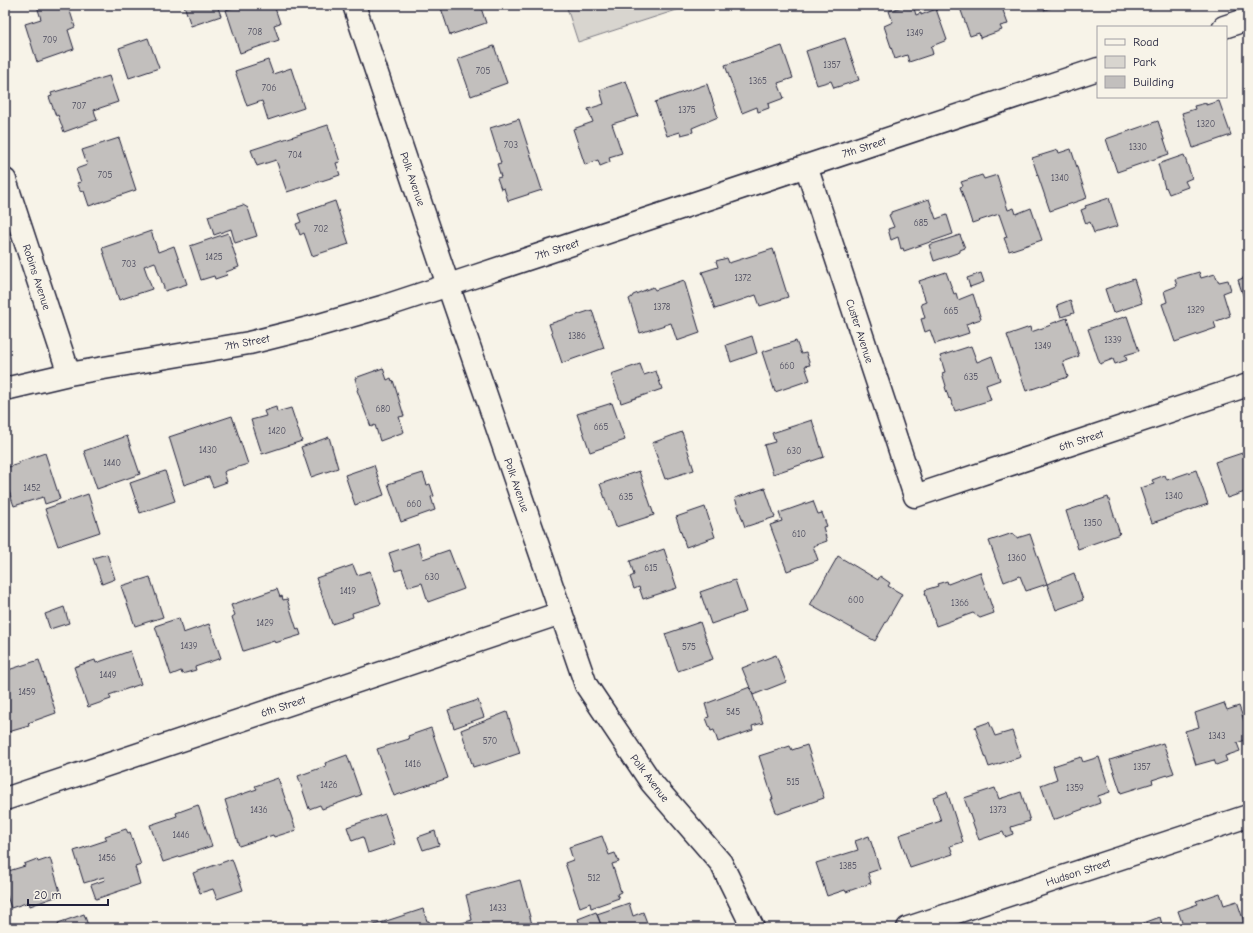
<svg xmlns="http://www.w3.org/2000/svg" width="1253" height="933" viewBox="0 0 1253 933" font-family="'Comic Neue',sans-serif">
  <rect width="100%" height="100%" fill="#f7f3e8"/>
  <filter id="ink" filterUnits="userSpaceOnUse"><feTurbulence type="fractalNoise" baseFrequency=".025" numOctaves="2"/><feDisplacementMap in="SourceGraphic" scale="8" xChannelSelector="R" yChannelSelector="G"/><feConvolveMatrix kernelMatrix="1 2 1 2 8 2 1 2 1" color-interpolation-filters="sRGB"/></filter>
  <g filter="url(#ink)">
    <path fill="#d8d5cf" stroke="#7d7c85" d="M566 5H692L578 42Z"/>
    <path fill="#c2bfbd" stroke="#22223b" d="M39 5H68L75 27 68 30 74 49 37 62 25 24 41 19 37 6Z
      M184 5H217L221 16 191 26Z
      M240 5H274L280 23 274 25 279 40 240 53 226 10Z
      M440 5H489L481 8 486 23 450 35Z
      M908 5H913L916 15 921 13V15L936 9 947 40 932 46 931 47 933 54 909 62 907 55 895 59 884 26 893 22 889 11Z
      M921 5H936L922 10Z
      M959 5H1001L1008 24 1000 26 1002 30 980 38 979 33 970 36Z
      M1042 5H1059L1044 10Z
      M148 38 159 68 129 78 119 48Z
      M845 38 859 80 834 88 831 81 817 85 806 51Z
      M494 46 507 83 471 96 458 59Z
      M782 46 793 78 778 83 784 98 768 104 769 108 758 112 757 107 742 113 725 65Z
      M268 60 273 74 291 68 304 108 268 120 262 101 247 106 235 71Z
      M109 76 118 102 94 110 97 120 64 132 58 115 56 116 49 97 52 96 51 93Z
      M626 81 638 116 612 124 622 153 609 157 610 162 600 166 598 160 585 165 573 129 593 122 588 109 604 104 600 90Z
      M707 84 718 117 692 128 693 132 681 135 680 132 667 136 655 102Z
      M1219 101 1231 135 1193 148 1182 113 1195 109 1194 106 1206 103V105Z
      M519 119 542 190 508 201 504 188 501 189 497 178 501 177 497 164 501 163 490 128Z
      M1158 121 1169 154 1117 172 1106 139Z
      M328 125 340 162 336 163 340 175 287 192 276 160 257 166 251 150Z
      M119 138 136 190 89 206 84 191 81 192 77 183 81 182 76 169 87 165 82 150Z
      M1071 149 1087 198 1050 211 1032 158 1058 150 1059 153Z
      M1184 155 1192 178 1185 181 1188 187 1169 194 1166 187 1165 188 1158 164Z
      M982 175 984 179 997 175 1008 210 1014 208 1016 214 1031 208 1042 240 1009 251 1004 238 1007 237 999 214 972 223 960 187 963 186 961 182Z
      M1109 198 1118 226 1094 233 1090 222 1086 224 1081 210 1086 208 1085 206Z
      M929 199 936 219 947 215 953 234 904 251 903 248 901 249 898 237 891 240 888 229 894 227 889 215 891 214V212Z
      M335 201 349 244 312 256 304 233 300 235 296 224 301 222 298 214Z
      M243 205 248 208 257 236 235 243 231 229 214 235 208 216Z
      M151 231 158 252 174 246 187 284 165 291 155 262 144 266 152 289 119 300 102 248Z
      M228 233 239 267 226 272 227 275 215 279 214 276 201 280 190 246Z
      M960 235 965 248 960 250V252L934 261 929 245Z
      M773 249 788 297 760 306 756 295 715 309 702 272 718 267 716 261 727 258 729 263Z
      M946 272 954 294 956 293 958 300 973 294 981 319 966 324 969 333 935 344 930 330 925 332 921 319 925 318 921 304 926 302 919 281Z
      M1199 272 1201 278 1215 274 1217 280H1218L1219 282 1228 280 1231 290 1223 293 1230 316 1214 322 1216 328 1175 342 1162 304 1167 302 1164 291 1177 286 1175 279Z
      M981 273 984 282 970 287 967 278Z
      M1248 276V310L1238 280Z
      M1134 279 1142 303 1113 313 1105 289Z
      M684 280 700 333 677 341 671 323 640 333 629 299 632 297 633 295 653 287 655 290Z
      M1070 300 1074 313 1061 317 1057 305Z
      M592 310 604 348 562 363 549 324Z
      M1127 316 1139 351 1125 355 1127 360 1115 364 1113 359 1100 364 1088 329Z
      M1067 318 1079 356 1063 362 1068 377 1026 391 1007 335 1030 327 1031 332 1051 325 1050 324Z
      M752 336 757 353 731 362 726 345Z
      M796 341 801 354 806 353 810 365 805 366 810 380 775 392 762 352Z
      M971 346 977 362 992 356 1000 380 986 385 991 400 955 411 950 398 949 399 945 387 946 386 942 373 945 372 940 356Z
      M640 364 644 375 656 371 662 389 621 403 611 374Z
      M383 368 387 380 391 378 392 381 393 380 404 416 399 417 404 432 380 441 375 425 371 427 357 390 358 389 355 378Z
      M612 403 625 440 590 452 577 414Z
      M276 407 277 412 291 408 302 441 262 454 251 420 266 416 264 411Z
      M232 416 248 464 225 471 224 472 227 482 213 487 209 477H208L184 485 169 437Z
      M812 420 824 457 773 474 764 445 775 442 772 433Z
      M682 432 694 470 665 479 652 443Z
      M127 436 140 474 97 489 84 451Z
      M329 437 338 468 311 477 301 447Z
      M1248 451V491L1227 498 1215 462Z
      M45 453 60 499 45 504 43 497 14 506 5 480V468L19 464V462Z
      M374 465 384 495 355 505 345 475Z
      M1196 470 1208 504 1152 523 1140 488 1154 484 1152 480 1165 475 1167 480Z
      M165 471 175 501 140 513 130 483Z
      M639 471 654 515 616 527 610 510H609L600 484Z
      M423 473 427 485 430 484 434 496 431 497 435 510 401 522 388 484Z
      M765 488 775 517 745 527 735 498Z
      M88 494 100 532 58 546 45 509Z
      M1108 497 1120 534 1078 549 1066 511Z
      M813 501 818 514 822 513 827 526 823 527 827 541 813 546 818 560 787 571 770 525 782 521 779 513Z
      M705 507 715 537 686 547 676 517Z
      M1013 533 1015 537 1017 536V538L1030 534 1047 584 1026 591 1020 576 1004 582 989 541Z
      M418 543 423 559 449 550 464 589 428 602 422 583 408 587 402 569 395 571 389 553Z
      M664 549 677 588 643 599 639 587 634 589 630 577 634 575 630 561Z
      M107 554 115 579 102 584 93 558Z
      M838 556 878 580 880 576 890 583 888 586 902 594 875 641 810 605Z
      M353 565 357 575 370 571 381 604 352 613 353 617 332 624 316 578Z
      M980 572 994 613 980 618 973 613 936 626 925 593 926 592 925 590 938 586 937 584 947 581 948 584Z
      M1074 573 1083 600 1056 610 1047 584Z
      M150 577 163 617 135 626 121 586Z
      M735 580 746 612 711 624 700 592Z
      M277 589 280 597 282 596 283 600 287 599 297 630 299 629 301 635 275 643 274 641 243 651 232 617 235 615 231 605Z
      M64 607 69 623 50 629 45 614Z
      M179 618 183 633 209 624 221 658 195 667 196 670 182 674 181 671 171 675 155 626Z
      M700 622 713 659 678 671 665 634Z
      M130 651 141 684 109 695 111 699 88 707 74 667 95 660 96 663Z
      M776 655 786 682 753 695 742 668Z
      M39 660 56 713 28 723 29 726 5 733V671Z
      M750 687 763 723 752 726 753 730 718 742 714 730 711 731 706 718 709 717 705 704Z
      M478 700 484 717 454 728 448 710Z
      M1224 703 1227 710 1239 706 1248 732V739L1237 743 1240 751 1225 756 1227 761 1216 765 1214 760 1196 765 1185 731 1199 727 1195 713Z
      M507 712 520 753 485 765 483 764 473 767 461 730Z
      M989 722 995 736 1012 731 1021 757 989 767 975 727Z
      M431 728 448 778 394 796 377 749 409 739 408 736Z
      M1163 743 1174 773 1152 780 1153 783 1121 793 1110 760Z
      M807 745 824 798 778 814 777 812H776L771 799H773L759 756 790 746 792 750Z
      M347 755 361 795 322 809 320 805 309 809 298 776 326 766 325 763Z
      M1081 757 1083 762 1099 757 1110 792 1098 796 1100 803 1053 820 1041 785 1057 779 1053 766Z
      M278 778 296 830 274 837 273 835 239 846 225 800 257 789 255 786Z
      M995 788 999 799 1021 792 1030 821 1011 827 1013 834 1005 837 1003 832 979 840 964 798Z
      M947 792 963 842 950 846 953 854 910 868 899 835 941 821 933 797Z
      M198 805 212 846 163 862 150 825 177 816 176 813Z
      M385 814 395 844 368 853 363 837 352 841 347 827Z
      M126 829 128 833 130 832 141 865 135 867 140 884 96 899 91 885 105 880 104 877 84 883 74 851 107 840 105 836Z
      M435 831 439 845 423 850 418 837Z
      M602 836 609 855 615 853 619 862 612 864 621 892 617 894 619 898 591 908 590 903 580 907 565 863 573 860 569 847Z
      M869 836 880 869 868 873 871 883 846 892 845 890 827 896 816 863 858 850 855 841Z
      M50 858 61 895 30 906 29 902 11 908 5 890V872L25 866 24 864 37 859 38 862Z
      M232 859 243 890 217 899 213 889 200 893 193 873Z
      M520 880 533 928H452V926L472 920 466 895Z
      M1220 893 1224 905 1237 901 1246 928H1184L1178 911 1198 904 1196 901Z
      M629 903 633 916 643 912 649 928H609L608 925 602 927 597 914Z
      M423 909 427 921H429L431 928H365Z
      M596 912 602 928H581L578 919Z
      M84 914 89 928H60L58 923Z
      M1160 917 1163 928H1130Z"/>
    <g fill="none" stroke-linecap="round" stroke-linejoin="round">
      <g stroke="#22223b" stroke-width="25">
        <path id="street" d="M1224 27 1248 19
          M806 166 915 496 1248 385
          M5 180 69 374
          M5 389 69 374 249 343 309 328 385 306 476 276 1098 69
          M5 799 561 613
          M908 928 1248 816"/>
      </g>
      <g stroke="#22223b" stroke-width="25">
        <path id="secondary" d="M354 5 448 285 586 685 651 782 721 863 753 928"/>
      </g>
      <use href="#street" stroke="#f7f3e8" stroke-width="22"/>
      <use href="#secondary" stroke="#f7f3e8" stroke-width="22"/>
    </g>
  </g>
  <g text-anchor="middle" stroke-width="3.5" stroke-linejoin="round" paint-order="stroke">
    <g font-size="9" fill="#4a495c">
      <text x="255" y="35">708</text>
      <text x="915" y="36">1349</text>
      <text x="50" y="43">709</text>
      <text x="832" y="68">1357</text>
      <text x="483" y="74">705</text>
      <text x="758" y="84">1365</text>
      <text x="269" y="91">706</text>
      <text x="79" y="109">707</text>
      <text x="687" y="113">1375</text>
      <text x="1206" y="127">1320</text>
      <text x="511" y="148">703</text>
      <text x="1138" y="150">1330</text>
      <text x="295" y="158">704</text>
      <text x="105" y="178">705</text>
      <text x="1060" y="181">1340</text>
      <text x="921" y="226">685</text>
      <text x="321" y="232">702</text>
      <text x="214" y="260">1425</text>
      <text x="129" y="267">703</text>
      <text x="743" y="281">1372</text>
      <text x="662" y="310">1378</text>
      <text x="1196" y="313">1329</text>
      <text x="951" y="314">665</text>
      <text x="577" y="339">1386</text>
      <text x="1113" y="343">1339</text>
      <text x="1043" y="349">1349</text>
      <text x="787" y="369">660</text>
      <text x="971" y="380">635</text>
      <text x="383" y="412">680</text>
      <text x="601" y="430">665</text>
      <text x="277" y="434">1420</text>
      <text x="208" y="453">1430</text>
      <text x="794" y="454">630</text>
      <text x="112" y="466">1440</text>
      <text x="32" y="491">1452</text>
      <text x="1174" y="499">1340</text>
      <text x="626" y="500">635</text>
      <text x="414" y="507">660</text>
      <text x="1093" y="526">1350</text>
      <text x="799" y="537">610</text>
      <text x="1017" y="561">1360</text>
      <text x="651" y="571">615</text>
      <text x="432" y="580">630</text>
      <text x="348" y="594">1419</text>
      <text x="856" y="603">600</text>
      <text x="960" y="606">1366</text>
      <text x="265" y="626">1429</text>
      <text x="189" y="649">1439</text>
      <text x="689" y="650">575</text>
      <text x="108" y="678">1449</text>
      <text x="27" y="695">1459</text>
      <text x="733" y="715">545</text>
      <text x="1217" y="739">1343</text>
      <text x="490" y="744">570</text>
      <text x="413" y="767">1416</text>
      <text x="1142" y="770">1357</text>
      <text x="793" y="785">515</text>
      <text x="329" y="788">1426</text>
      <text x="1075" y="791">1359</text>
      <text x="259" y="813">1436</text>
      <text x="998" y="813">1373</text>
      <text x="181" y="838">1446</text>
      <text x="107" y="861">1456</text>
      <text x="848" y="869">1385</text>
      <text x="594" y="881">512</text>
      <text x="498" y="911">1433</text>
    </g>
    <g font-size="11" fill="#22223b" stroke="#f7f3e8">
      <text transform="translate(864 147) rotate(-18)" y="4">7th Street</text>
      <text transform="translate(413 179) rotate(71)" y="4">Polk Avenue</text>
      <text transform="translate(557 249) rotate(-18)" y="4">7th Street</text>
      <text transform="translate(37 277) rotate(72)" y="4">Robins Avenue</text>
      <text transform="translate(860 331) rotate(72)" y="4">Custer Avenue</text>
      <text transform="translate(247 342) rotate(-11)" y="4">7th Street</text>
      <text transform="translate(1081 440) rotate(-18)" y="4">6th Street</text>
      <text transform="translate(517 485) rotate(71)" y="4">Polk Avenue</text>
      <text transform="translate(283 706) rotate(-18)" y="4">6th Street</text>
      <text transform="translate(650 778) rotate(53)" y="4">Polk Avenue</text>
      <text transform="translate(1078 872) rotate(-18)" y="4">Hudson Street</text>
    </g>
  </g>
  <rect width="1253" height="933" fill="none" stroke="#f7f3e8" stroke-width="20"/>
  <rect x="10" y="10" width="1233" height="913" fill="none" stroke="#22223b" stroke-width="1.5" filter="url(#ink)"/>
  <rect x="1097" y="26" width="130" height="72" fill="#f7f3e8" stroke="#a29fa3"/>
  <rect x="1105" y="39" width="20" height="6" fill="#f7f3e8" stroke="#a29fa3"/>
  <text x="1133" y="46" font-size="12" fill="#22223b">Road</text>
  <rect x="1105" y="56" width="20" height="12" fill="#d8d5cf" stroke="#a29fa3"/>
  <text x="1133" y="66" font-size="12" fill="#22223b">Park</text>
  <rect x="1105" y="76" width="20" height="12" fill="#c2bfbd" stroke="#a29fa3"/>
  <text x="1133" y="86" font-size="12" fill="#22223b">Building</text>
  <path d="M28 899v6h80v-6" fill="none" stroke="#22223b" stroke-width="2"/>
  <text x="34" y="899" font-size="12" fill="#22223b" stroke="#f7f3e8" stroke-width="3" paint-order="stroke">20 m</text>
</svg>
